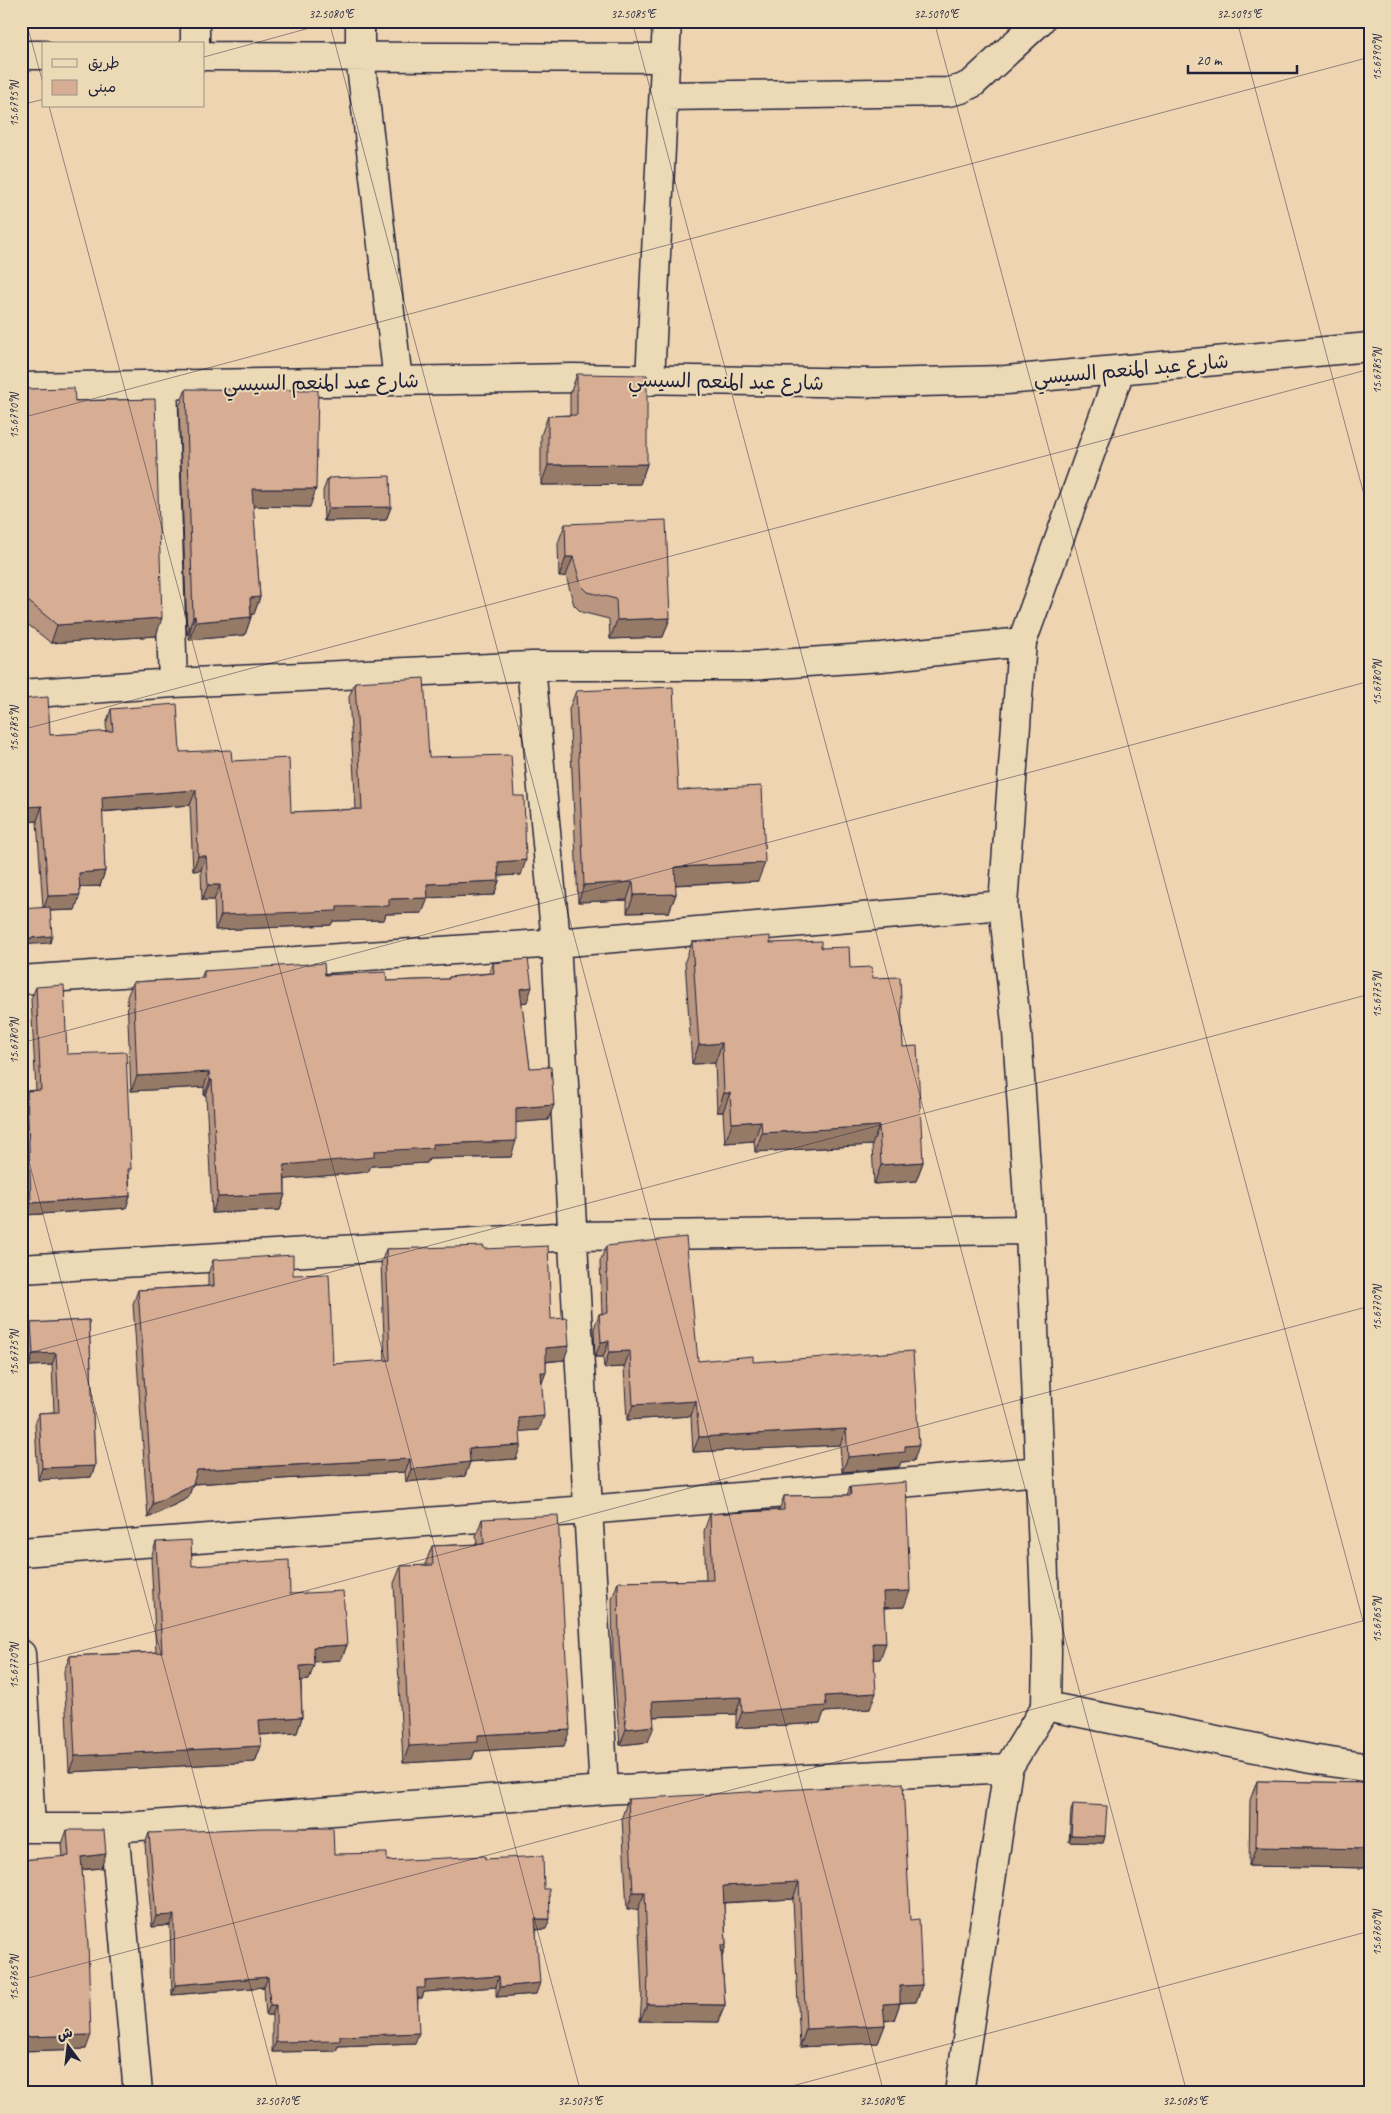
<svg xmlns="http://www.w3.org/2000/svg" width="1391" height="2114" viewBox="0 0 1391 2114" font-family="Caveat,'Playpen Sans Arabic',sans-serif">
  <rect width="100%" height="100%" fill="#eed4b1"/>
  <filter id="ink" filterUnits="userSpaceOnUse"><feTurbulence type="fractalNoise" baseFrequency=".02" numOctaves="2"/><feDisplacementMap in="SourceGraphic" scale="10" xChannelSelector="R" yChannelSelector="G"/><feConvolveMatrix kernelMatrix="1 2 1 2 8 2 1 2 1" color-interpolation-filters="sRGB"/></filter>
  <g filter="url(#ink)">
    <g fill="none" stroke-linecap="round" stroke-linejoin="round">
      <g stroke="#22223b" stroke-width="31">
        <path id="minor" d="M195 21V44
          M360 21V57L398 381
          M21 55H44
          M204 56 666 58
          M664 96 948 92 961 89 973 83 1040 21
          M650 381 667 21
          M163 384 173 683
          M21 387 572 378 876 383 1006 380 1370 347
          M531 666 556 943 604 1790
          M21 694 173 683 531 666H750L881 657 1022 642
          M21 980 556 943 1003 905
          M21 1269 574 1236 1030 1230
          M21 1552 587 1510 1040 1471
          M21 1654 31 1827
          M1046 1706 1311 1759 1370 1768
          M21 1828H114L604 1790 1008 1768
          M114 1828 138 2093
          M959 2093 1008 1768 1046 1706 1047 1650 1030 1230 1017 1032 1003 905 1022 642 1120 371"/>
      </g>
      <use href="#minor" stroke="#ecdab7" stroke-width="28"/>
    </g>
    <path fill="#b9967f" stroke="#22223b" d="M577 374 647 464 640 484 541 485V435L548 416 570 415V394Z
      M21 389 75 401 156 636 51 643 21 619Z
      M186 389 310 507 253 506 260 597 254 614H251V617L245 635 189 640V634H187L179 407Z
      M328 478 391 507 386 520 324 521 323 491Z
      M565 524 670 618 663 637 610 639 609 619 581 612 574 605 566 576 559 577 558 543Z
      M355 682 429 757 514 796 521 875 499 876V881L494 895 428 898 422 913 386 914 384 920 333 921 331 925 215 930 214 900H202L201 870 193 871 190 805 102 812 105 871 100 886 80 887 75 910 50 911V943L43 907 37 821 21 822V706L50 735 107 732 106 724 111 709 180 752 232 761 291 812 356 809 349 697Z
      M576 691 678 790 758 881 675 885 676 894 669 912 627 913V900L578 902 569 709Z
      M692 942 770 943 821 948 850 968 873 978 903 1047 923 1162 916 1181 874 1184 872 1145 755 1152 754 1141 725 1143 723 1112H717L715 1063 692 1064 685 961Z
      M493 963 527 1002 521 1003 530 1068 548 1120 516 1122 511 1157 429 1159 427 1163 371 1166 368 1172 285 1179V1194L280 1210 212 1213 206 1095H204V1087L131 1091 127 997 133 982 201 978 204 971 325 975 387 981 448 979 449 977 489 973Z
      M36 987 67 1054 131 1169 129 1174 130 1196 126 1208 26 1215 23 1103 27 1091 36 1090 31 999Z
      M606 1246 698 1361 914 1461 901 1462 899 1467 842 1472 840 1445 693 1452 691 1416 627 1420 624 1367 604 1368 603 1357H595L594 1329 599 1314 602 1313 600 1262Z
      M386 1249H484L551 1319 564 1360 546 1362V1372L541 1384 539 1430 520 1431 516 1459 470 1462 465 1476 406 1482 405 1472 193 1484 188 1498 148 1518 133 1304 138 1290 208 1286V1274L213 1260 293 1275 333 1364 385 1361 381 1263Z
      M89 1320 95 1466 91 1477 38 1480 35 1424 39 1413 54 1412 52 1365 29 1366 27 1335 31 1323Z
      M850 1487 904 1607 884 1608 880 1659H874L870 1709 824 1712 820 1723 736 1728V1714L653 1717 648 1742 620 1745 613 1657 612 1599 618 1582 706 1580 704 1531 710 1514 779 1510 784 1496 847 1495Z
      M482 1519 564 1746 475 1751 472 1759 403 1763 394 1583 401 1566H426V1562L432 1546 477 1544 476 1536Z
      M156 1542 192 1566 290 1594 347 1645 341 1660 314 1662 309 1680 301 1681 302 1717 297 1733 260 1735 261 1746 255 1762 69 1772 64 1671 70 1656 156 1652 151 1558Z
      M1257 1781 1370 1783V1868L1249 1866 1250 1800Z
      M628 1799 910 1920 922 1985 916 2002 900 2003 894 2020 884 2021 885 2025 878 2043 800 2047 793 1899 724 1903 726 1945 722 1957 725 2005 718 2022 640 2021 642 1993 638 1909 627 1910 622 1817Z
      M1073 1804 1105 1836 1103 1843 1069 1842 1071 1811Z
      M67 1830 101 1868 82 1870 86 2049 21 2051V1860L63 1857 62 1844Z
      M149 1833 334 1854 387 1861 485 1859 546 1929 536 1930V1994L496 1997V1987L424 1992 422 1998H418L415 2043 338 2046 336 2051 272 2052V2015H266L264 1987 172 1995 170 1925 152 1927 145 1844Z"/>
    <path fill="#967a68" stroke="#22223b" d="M647 464 640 484 541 485 548 465Z
      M252 489H316L310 507 245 506Z
      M391 507 386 520 324 521 328 508Z
      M566 557H573L566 576 559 577Z
      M260 597 254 614 243 615 250 598Z
      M195 616 189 634H187L193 617Z
      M251 617 245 635 189 640 196 622Z
      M162 618 156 636 51 643 57 625Z
      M670 618 663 637 610 639 617 620Z
      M196 790 190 805 96 812 102 797Z
      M42 806 37 821 21 822 26 807Z
      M198 856H206L201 870 193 871Z
      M526 860 521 875 493 876 498 862Z
      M765 863 758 881 668 885 675 867Z
      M105 871 100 886 74 887 79 873Z
      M499 881 494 895 422 898 427 884Z
      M633 882 627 900 578 902 584 885Z
      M208 885H220L214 900H202Z
      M676 894 669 912 627 913 634 895Z
      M80 895 75 910 43 911 48 896Z
      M428 898 422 913 386 914 384 920 333 921 331 925 215 930 221 915 389 899Z
      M52 936 50 943 21 945V939Z
      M532 987 527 1002 514 1004 520 989Z
      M722 1043 715 1063 692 1064 699 1045Z
      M209 1072 204 1087 131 1091 137 1076Z
      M210 1080H212L206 1095H204Z
      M724 1093H730L723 1112H717Z
      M554 1105 548 1120 510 1123 516 1108Z
      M761 1121 754 1141 725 1143 732 1123Z
      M879 1126 872 1145 755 1152 762 1133Z
      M516 1141 511 1157 429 1159 427 1163 371 1166 368 1172 278 1180 284 1165 374 1151 433 1144Z
      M923 1162 916 1181 874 1184 881 1165Z
      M285 1194 280 1210 212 1213 218 1197Z
      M130 1196 126 1208 26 1215 31 1203Z
      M609 1341 603 1357H595L601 1342Z
      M569 1346 564 1360 540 1362 546 1348Z
      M630 1351 624 1367 604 1368 609 1352Z
      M56 1353 52 1365 29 1366 33 1354Z
      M541 1372H546L541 1386Z
      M696 1401 691 1416 627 1420 633 1405Z
      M544 1416 539 1430 514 1432 519 1418Z
      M846 1429 840 1445 693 1452 699 1437Z
      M521 1445 516 1459 464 1462 469 1448Z
      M919 1445 914 1461 901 1462 899 1467 842 1472 848 1457 905 1446Z
      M410 1459 405 1472 192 1484 197 1470Z
      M470 1462 465 1476 406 1482 411 1469Z
      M95 1466 91 1477 38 1480 42 1468Z
      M193 1484 188 1498 148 1518 153 1504Z
      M910 1591 904 1607 877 1608 883 1592Z
      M873 1643H886L880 1659 867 1660Z
      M347 1645 341 1660 307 1662 313 1647Z
      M314 1665 309 1680 294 1681 300 1666Z
      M876 1693 870 1709 824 1712 820 1723 736 1728 742 1712 825 1696Z
      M741 1697 736 1714 646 1717 652 1701Z
      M302 1717 297 1733 254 1735 259 1720Z
      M654 1726 648 1742 620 1745 626 1729Z
      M570 1730 564 1746 475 1751 472 1759 403 1763 409 1746 478 1735Z
      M261 1746 255 1762 69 1772 75 1756Z
      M1071 1835 1105 1836 1103 1843 1069 1842Z
      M1256 1847 1370 1849V1868L1249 1866Z
      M106 1854 101 1868 76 1870 81 1857Z
      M799 1882 793 1899 716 1903 723 1886Z
      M633 1892H645L638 1909 627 1910Z
      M174 1915 170 1925 152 1927 156 1916Z
      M535 1919H550L546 1929 532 1930Z
      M721 1945H726L720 1962Z
      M499 1976 496 1987 424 1992 422 1998H413L417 1988 425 1981Z
      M268 1977 264 1987 172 1995 175 1985Z
      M540 1983 536 1994 496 1997 500 1987Z
      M922 1985 916 2002 893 2003 900 1986Z
      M900 2003 894 2020 877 2021 883 2004Z
      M647 2004 725 2005 718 2022 640 2021Z
      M270 2005H276L272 2015H266Z
      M885 2025 878 2043 800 2047 806 2029Z
      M21 2030H25L21 2041Z
      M419 2033 415 2043 338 2046 336 2051 272 2052 276 2042 340 2036Z
      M91 2035 86 2049 21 2051V2048L25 2037Z"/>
    <path fill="#d7ae94" stroke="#22223b" d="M577 374 647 375V464L548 465V416L577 415Z
      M74 388 75 401 155 399 162 618 57 625 21 595V389Z
      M186 389 318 390 316 489H252L260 597 250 598 251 617 196 622 195 616 193 617Z
      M390 476 391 507 328 508V478Z
      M666 520 670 618 617 620 616 599 588 592 581 585 573 557H566L565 524Z
      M424 678 429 757 511 755 514 796H524L526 860 498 862 499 881 427 884 428 898 389 899V906L337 907V911L221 915 220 885H208L206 856H198L196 790 102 797 105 871 79 873 80 895 48 896 42 806 26 807 21 699 48 697 50 735 113 731 111 709 177 704 180 752 231 750 232 761 289 758 291 812 362 809 355 682Z
      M673 687 678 790 762 786 765 863 675 867 676 894 634 895 633 882 584 885 576 691Z
      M50 907 52 936 21 939V909Z
      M770 936V943L821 941V948L849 947 850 968 872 967 873 978 900 977 903 1047 917 1046 923 1162 881 1165 879 1126 762 1133 761 1121 732 1123 730 1093H724L722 1043 699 1045 692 942Z
      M528 959 532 987 520 989 530 1068 551 1067 554 1105 516 1108V1141L433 1144V1148L374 1151V1157L284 1165 285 1194 218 1197 212 1080H210L209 1072 137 1076 133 982 204 978V971L324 963 325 975 386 972 387 981 449 979V977L494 973 493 963Z
      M64 985 67 1054 126 1052 131 1169H128L130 1196 31 1203 27 1091 41 1090 36 987Z
      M686 1237 698 1361 753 1356V1362L913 1351 919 1445 905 1446V1452L848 1457 846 1429 699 1437 696 1401 633 1405 630 1351 609 1352V1341L601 1342 599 1314 608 1313 606 1246Z
      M484 1246V1249L548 1246 551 1319 567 1318 569 1346 546 1348V1372H541L544 1416 519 1418 521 1445 469 1448 470 1462 411 1469 410 1459 197 1470 193 1484 153 1504 138 1290 214 1286 213 1260 293 1255V1275L329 1274 333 1364 390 1360 386 1249Z
      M89 1320 95 1466 42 1468 39 1413 59 1412 56 1353 33 1354 31 1323Z
      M906 1482 910 1591 883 1592 886 1643H873L876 1693 825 1696 826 1706 742 1712 741 1697 652 1701 654 1726 626 1729 619 1641 618 1582 713 1580 710 1514 784 1510V1496L851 1495 850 1487Z
      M558 1515 570 1730 478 1735V1742L409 1746 401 1566 433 1565 432 1546 484 1544 482 1519Z
      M191 1540 192 1566 289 1560 290 1594 343 1591 347 1645 313 1647 314 1665 300 1666 302 1717 259 1720 261 1746 75 1756 70 1656 162 1652 156 1542Z
      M1257 1781 1370 1783V1849L1256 1847Z
      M903 1783 910 1920 919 1919 922 1985 900 1986V2003L883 2004 885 2025 806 2029 799 1882 723 1886 726 1945H721L725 2005 647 2004 648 1975 645 1892H633L628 1799Z
      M1073 1804 1107 1806 1105 1836 1071 1835Z
      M262 1828H333L334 1854 387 1853V1861L485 1856V1859L543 1856 544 1889H549L550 1919H535L540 1983 500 1987 499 1976 425 1981V1988H417L419 2033 340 2036V2041L276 2042V2005H270L268 1977 175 1985 174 1915 156 1916 149 1833Z
      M67 1830H104L106 1854 81 1857 88 1945 91 2035 25 2037V2030H21V1860L69 1856Z"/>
  </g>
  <path fill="none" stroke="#22223b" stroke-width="1" stroke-opacity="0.45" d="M26 21 44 87M329 21 884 2093M632 21 1187 2093M934 21 1370 1647M1237 21 1370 517M204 57 335 21M21 105 44 99M49 106 581 2093M21 418 1370 57M21 730 1370 369M21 1043 1370 681M21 1132 279 2093M21 1355 1370 994M21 1667 1370 1306M21 1980 1370 1619M766 2093 1370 1931"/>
  <g text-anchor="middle" stroke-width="4" stroke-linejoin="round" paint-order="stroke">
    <g font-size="20" fill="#22223b" stroke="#ecdab7">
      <text transform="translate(1131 369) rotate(-5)" y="7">شارع عبد المنعم السيسي</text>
      <text transform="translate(726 381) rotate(1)" y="7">شارع عبد المنعم السيسي</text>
      <text transform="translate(321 382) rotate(-1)" y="7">شارع عبد المنعم السيسي</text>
    </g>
  </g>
  <rect width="1391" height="2114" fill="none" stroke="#ecdab7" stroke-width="55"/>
  <rect x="42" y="42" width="162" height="65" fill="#ecdab7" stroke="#9b9085"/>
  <rect x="52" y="59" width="25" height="8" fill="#ecdab7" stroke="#9b9085"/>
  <text x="88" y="68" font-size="15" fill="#22223b">طريق</text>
  <rect x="52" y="80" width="25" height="15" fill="#d7ae94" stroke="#9b9085"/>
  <text x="88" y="92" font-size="15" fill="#22223b">مبنى</text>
  <g transform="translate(68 2046) rotate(345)" stroke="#ecdab7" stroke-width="4" paint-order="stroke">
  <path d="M0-4L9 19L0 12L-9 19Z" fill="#22223b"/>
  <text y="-8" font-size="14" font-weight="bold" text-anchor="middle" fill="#22223b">ش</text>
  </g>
  <path d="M1188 65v8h109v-8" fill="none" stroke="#22223b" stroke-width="2.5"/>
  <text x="1196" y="65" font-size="15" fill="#22223b" stroke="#ecdab7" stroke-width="4" paint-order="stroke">20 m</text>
  <rect x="28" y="28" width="1336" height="2058" fill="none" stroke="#22223b" stroke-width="2"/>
  <g font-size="12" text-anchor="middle" fill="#22223b">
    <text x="331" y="18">32.5080°E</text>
    <text x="633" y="18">32.5085°E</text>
    <text x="936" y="18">32.5090°E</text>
    <text x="1239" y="18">32.5095°E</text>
    <text transform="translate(1377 58) rotate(-90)" y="4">15.6790°N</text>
    <text transform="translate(14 104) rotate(-90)" y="4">15.6795°N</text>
    <text transform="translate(1377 371) rotate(-90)" y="4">15.6785°N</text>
    <text transform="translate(14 416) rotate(-90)" y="4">15.6790°N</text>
    <text transform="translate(1377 683) rotate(-90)" y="4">15.6780°N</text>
    <text transform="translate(14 729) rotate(-90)" y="4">15.6785°N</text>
    <text transform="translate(1377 995) rotate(-90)" y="4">15.6775°N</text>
    <text transform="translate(14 1041) rotate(-90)" y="4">15.6780°N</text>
    <text transform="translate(1377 1308) rotate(-90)" y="4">15.6770°N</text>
    <text transform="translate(14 1353) rotate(-90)" y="4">15.6775°N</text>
    <text transform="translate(1377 1620) rotate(-90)" y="4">15.6765°N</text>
    <text transform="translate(14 1666) rotate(-90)" y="4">15.6770°N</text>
    <text transform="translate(1377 1933) rotate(-90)" y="4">15.6760°N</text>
    <text transform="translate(14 1978) rotate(-90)" y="4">15.6765°N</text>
    <text x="277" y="2105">32.5070°E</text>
    <text x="580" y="2105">32.5075°E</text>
    <text x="882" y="2105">32.5080°E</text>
    <text x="1185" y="2105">32.5085°E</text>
  </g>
</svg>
